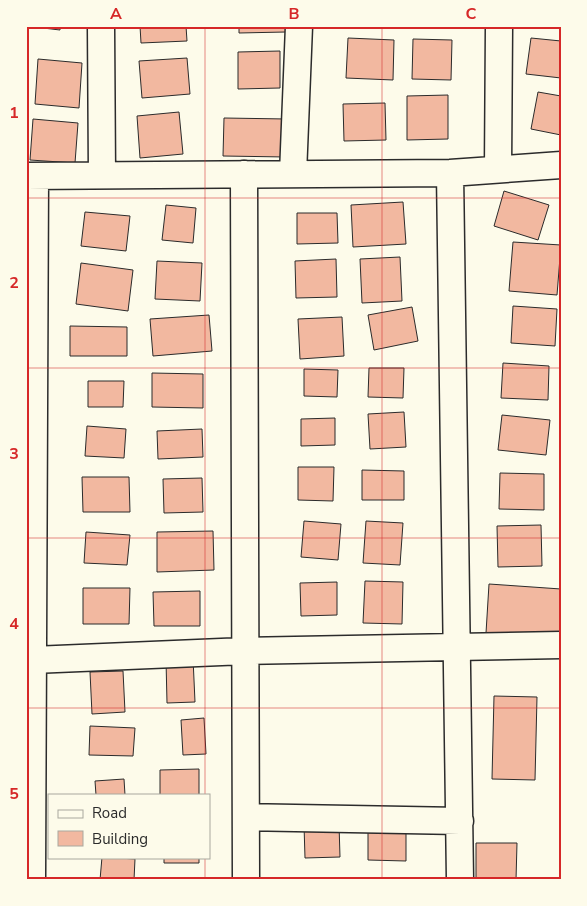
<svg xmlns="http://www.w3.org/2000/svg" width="587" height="906" viewBox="0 0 587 906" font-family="'Nunito Sans',sans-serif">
  <rect width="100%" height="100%" fill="#fdfbea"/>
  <path fill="#f2b8a0" stroke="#2b2b2b" d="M26 26H60V30Z
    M140 26H186L187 41 141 43Z
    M239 26H286V32L239 33Z
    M348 38 394 40 393 80 346 78Z
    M531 38 561 41V78L526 74Z
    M413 39 452 40 451 80 412 79Z
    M280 51V88L238 89V52Z
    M187 58 190 94 142 98 139 61Z
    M38 59 82 63 79 108 35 104Z
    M538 92 561 96V135L531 129Z
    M448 95V139L407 140V96Z
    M385 103 386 140 344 141 343 104Z
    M179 112 183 154 140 158 137 116Z
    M224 118 287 119 286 157 223 156Z
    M33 119 78 123 75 163 30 160Z
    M504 191 549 205 538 240 494 226Z
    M403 202 406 244 353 247 351 205Z
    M166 205 196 208 193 243 162 240Z
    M85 212 130 216 126 251 81 246Z
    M297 213H337L338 243 297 244Z
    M513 242 561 245 557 295 509 291Z
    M400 257 402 301 362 303 360 259Z
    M336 259 337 297 296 298 295 261Z
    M157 261 202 263 200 301 155 299Z
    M81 263 133 270 128 311 76 304Z
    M513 306 557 309 555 346 511 343Z
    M412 307 418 341 374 350 368 315Z
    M209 315 212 351 153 356 150 319Z
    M342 317 344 356 300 359 298 319Z
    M70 326 127 327V356H70Z
    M503 363 549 366 548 400 501 398Z
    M369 368H404L403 398 368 397Z
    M304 369 338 370 337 397 304 396Z
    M152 373 203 374V408L152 407Z
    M88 381H124L123 407H88Z
    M404 412 406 447 370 449 368 414Z
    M502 415 550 420 546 455 498 450Z
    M335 418V445L301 446V419Z
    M87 426 126 429 124 458 85 456Z
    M202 429 203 457 158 459 157 431Z
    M298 467H334L333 501 298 500Z
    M362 470 404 471V500H362Z
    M500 473 544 474V510L499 509Z
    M82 477H129L130 512H83Z
    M202 478 203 512 164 513 163 479Z
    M304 521 341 524 338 560 301 557Z
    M366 521 403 523 400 565 363 563Z
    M541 525 542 566 498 567 497 526Z
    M213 531 214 570 157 572V532Z
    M86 532 130 535 127 565 84 563Z
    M365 581 403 582 402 624 363 623Z
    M337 582V615L301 616 300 583Z
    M489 584 561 589 560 638 486 633Z
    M83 588H130L129 624H83Z
    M200 591V626H154L153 592Z
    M193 658 195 702 167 703 166 660Z
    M123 671 125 712 92 714 90 672Z
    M494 696 537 697 535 780 492 779Z
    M204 718 206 754 183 755 181 720Z
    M90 726 135 728 133 756 89 755Z
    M199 769V795H160V770Z
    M124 779 125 795H96L95 781Z
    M339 824 340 857 305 858 304 825Z
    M368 827H406V861L368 860Z
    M476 843H517L516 880H476Z
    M102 857 135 859 134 880H100Z
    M164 857H199V863H164Z"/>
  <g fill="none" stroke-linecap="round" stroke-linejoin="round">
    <g stroke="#2b2b2b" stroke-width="29">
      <path id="minor" d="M101 26 102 175
        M498 169 499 26
        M450 173 460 880
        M244 174 246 880
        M293 174 299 26
        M26 176 450 173 561 165
        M33 660 245 651 561 645
        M246 817 460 821
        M32 880 35 176"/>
    </g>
    <use href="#minor" stroke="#fdfbea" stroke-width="26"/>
  </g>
  <path fill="none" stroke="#d62828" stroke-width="1" stroke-opacity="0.55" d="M205 26V795M382 26V880M26 198H561M26 368H561M26 538H561M26 708H561M205 857V880"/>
  <rect width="587" height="906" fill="none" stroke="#fdfbea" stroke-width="55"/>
  <rect x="48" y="794" width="162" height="65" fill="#fdfbea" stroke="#a9a89e"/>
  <rect x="58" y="810" width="25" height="8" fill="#fdfbea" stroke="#a9a89e"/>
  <text x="92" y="818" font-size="15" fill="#2b2b2b">Road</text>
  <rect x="58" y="831" width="25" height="15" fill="#f2b8a0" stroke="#a9a89e"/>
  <text x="92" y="844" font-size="15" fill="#2b2b2b">Building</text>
  <rect x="28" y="28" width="532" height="850" fill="none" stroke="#d62828" stroke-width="2"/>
  <g font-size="16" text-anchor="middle" font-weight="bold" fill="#d62828">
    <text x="116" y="19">A</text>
    <text x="294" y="19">B</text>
    <text x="471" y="19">C</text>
    <text x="14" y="118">1</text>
    <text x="14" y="288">2</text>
    <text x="14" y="459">3</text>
    <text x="14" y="629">4</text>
    <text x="14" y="799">5</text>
  </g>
</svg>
